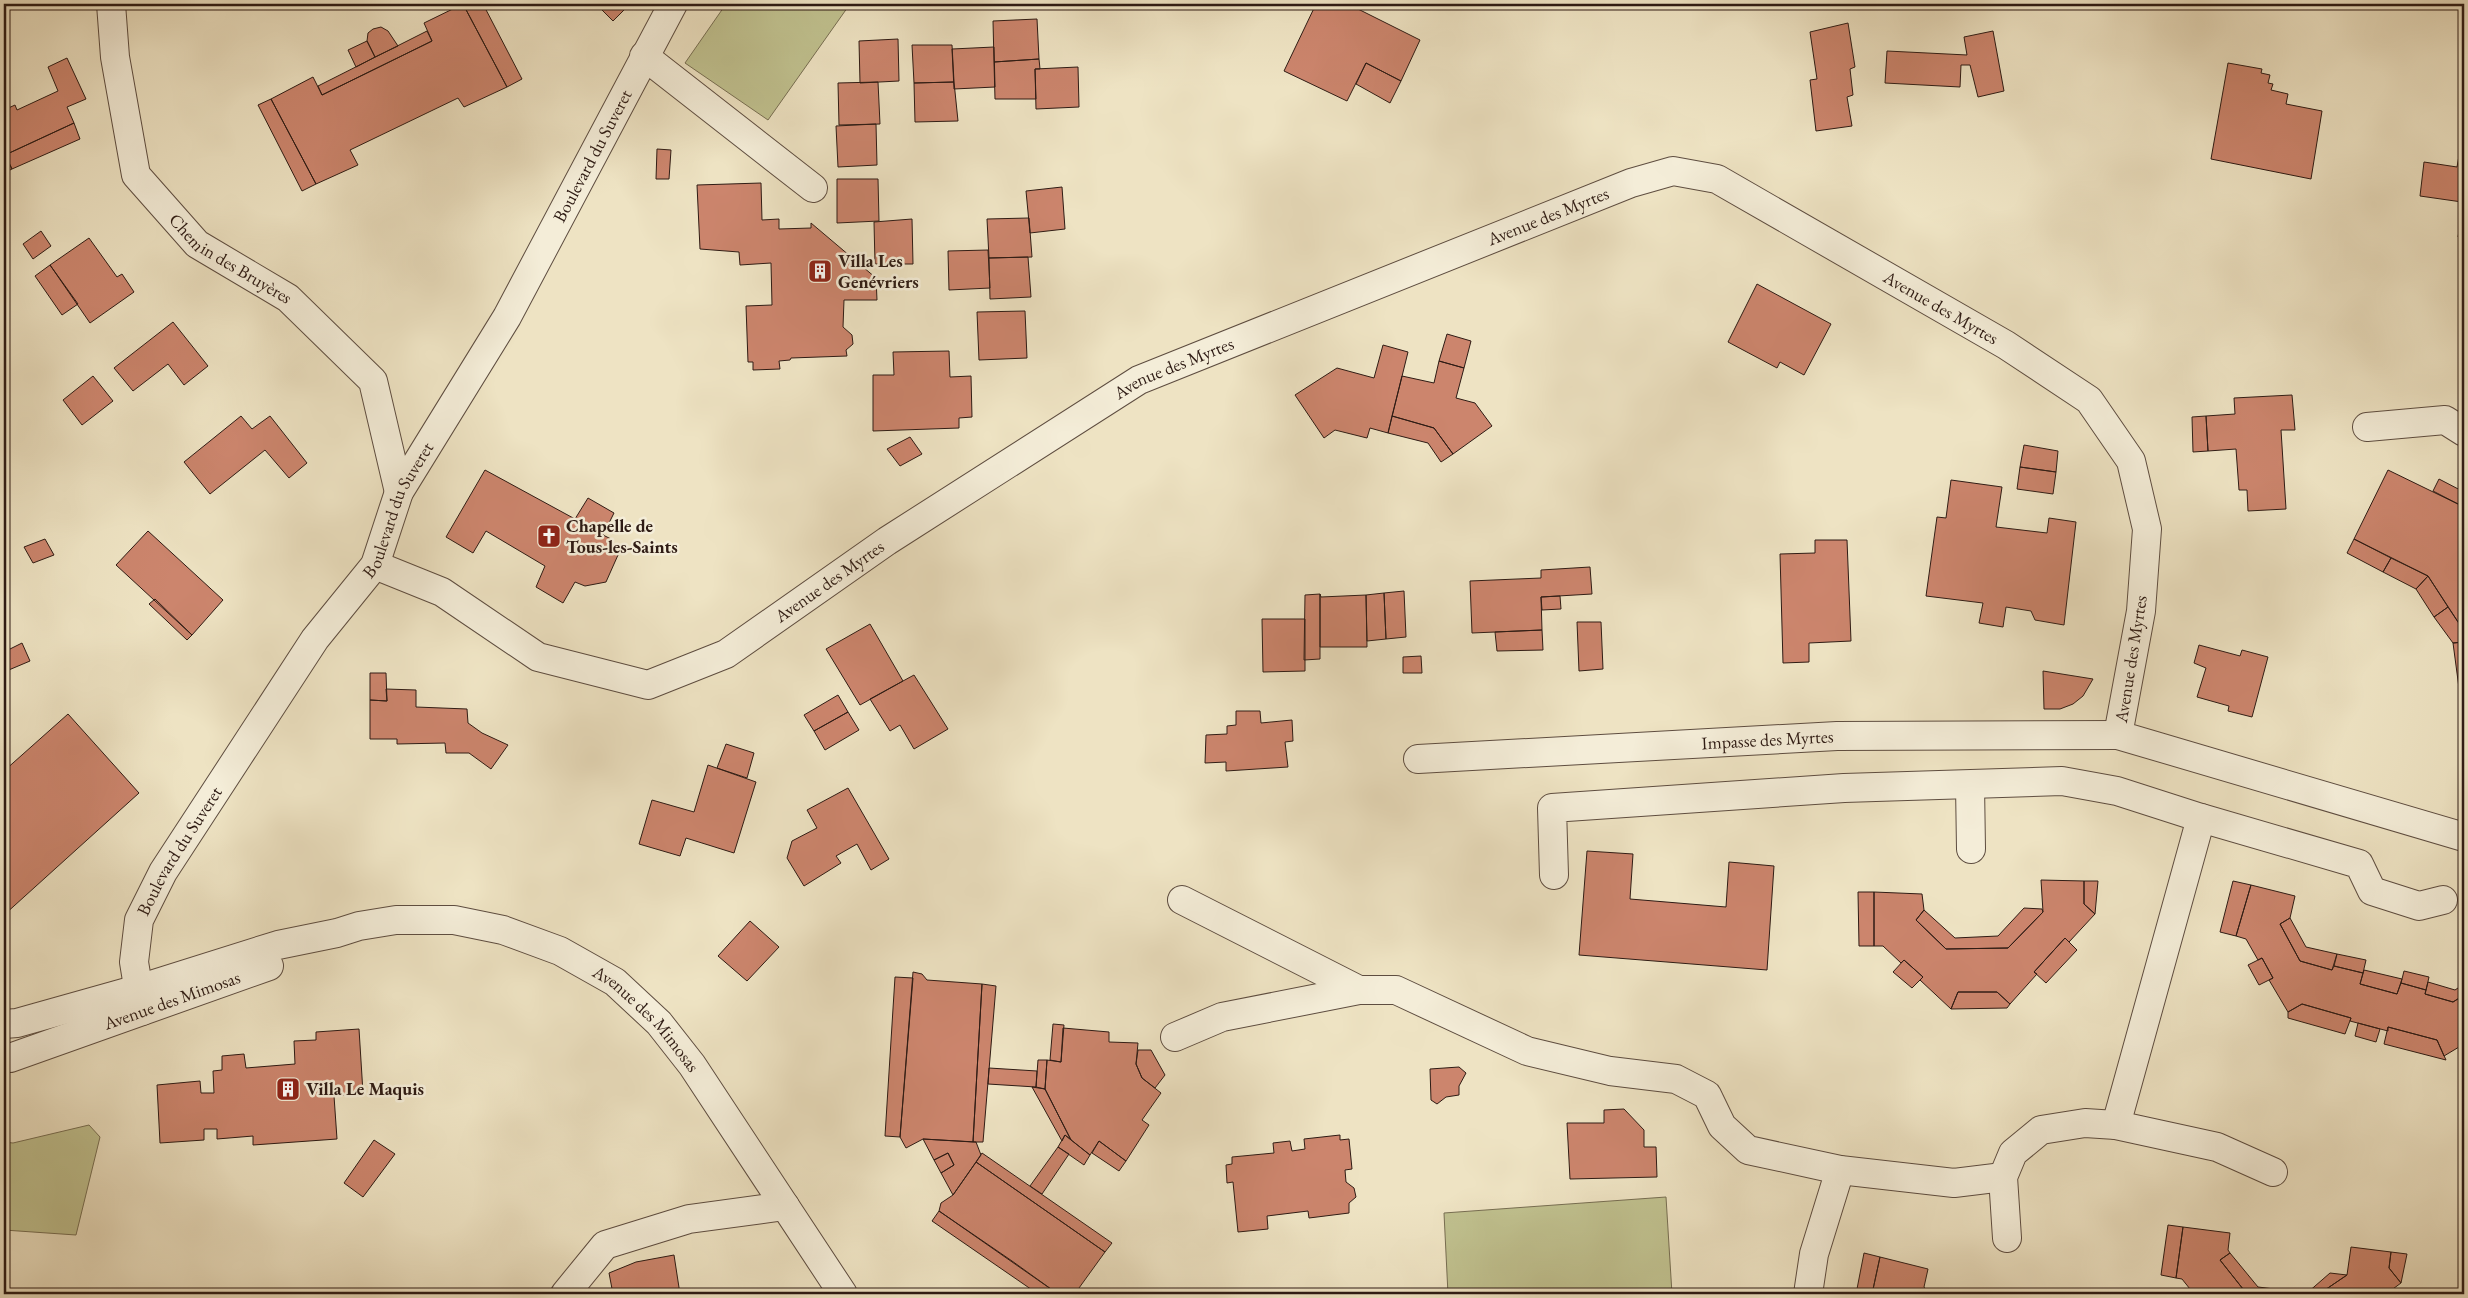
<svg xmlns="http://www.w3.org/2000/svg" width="2468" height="1298" viewBox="0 0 2468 1298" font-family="'EB Garamond',serif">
  <rect width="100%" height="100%" fill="#eee3c3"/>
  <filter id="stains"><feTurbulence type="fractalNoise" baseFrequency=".004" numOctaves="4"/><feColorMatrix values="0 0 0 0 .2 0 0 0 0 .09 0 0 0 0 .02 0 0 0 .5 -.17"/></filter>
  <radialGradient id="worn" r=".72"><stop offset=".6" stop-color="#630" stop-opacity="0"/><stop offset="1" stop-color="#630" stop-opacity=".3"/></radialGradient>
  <path fill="#c0c18f" stroke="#776e52" d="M726 4H850L768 120 685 63Z
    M89 1125 100 1137 76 1235 4 1230V1142L13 1143Z
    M1666 1197 1672 1294H1448L1444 1213Z"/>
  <path fill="#cc856d" stroke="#2e1b14" d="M463 4 507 87 464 107 458 98 350 150 358 165 316 184 271 99 313 77 322 95 432 41 424 23Z
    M463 4H483L522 79 507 87Z
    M596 4H621L625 9 613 21Z
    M1316 4H1348L1420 40 1401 81 1366 63 1347 101 1284 71Z
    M1037 19 1039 59 994 62 993 21Z
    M1848 23 1855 67 1850 69 1853 95 1847 97 1852 126 1816 131 1810 80 1817 79 1810 32Z
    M381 27 388 31 398 46 375 57 367 41 368 33 373 29Z
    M427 31 432 41 322 95 318 86Z
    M1993 31 2004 91 1978 97 1970 65H1961L1960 87 1885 83 1887 51 1967 55 1964 37Z
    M898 39 899 81 860 83 859 41Z
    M367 41 375 57 356 67 348 50Z
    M912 45H952L954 82 914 83Z
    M994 47 995 87 954 89 952 49Z
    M67 58 86 99 67 107 74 123 5 155 12 169 4 173V110L15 105 17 110 58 91 48 67Z
    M1039 59 1040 69H1035L1036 99H995L994 62Z
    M1366 63 1401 81 1390 103 1356 84Z
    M2228 63 2262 69 2261 73 2270 75 2268 83 2273 84 2271 90 2288 94 2286 104 2322 111 2311 179 2211 159Z
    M1078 67 1079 107 1036 109 1035 69Z
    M878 82 880 124 839 125 838 83Z
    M954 82 958 121 915 122 914 83Z
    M271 99 316 184 302 191 258 105Z
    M74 123 80 139 12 169 5 155Z
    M876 124 877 165 838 167 836 126Z
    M2463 133 2464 134V219H2461L2462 202 2420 196 2424 162 2457 167Z
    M657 149 671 150 669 179H656Z
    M837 179H878L879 221 837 223Z
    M761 183 762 220 779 219V229L811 228V223L876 278 877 300H844L843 327 852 335 853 344 846 350 847 356 791 358 790 360 779 361 780 369 753 370V362H748L746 306 772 305 771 263 740 265 739 252 700 249 697 185Z
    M1062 187 1065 229 1030 233 1026 191Z
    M1029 218 1032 257 989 258 987 219Z
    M912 219 913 264H875L874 222Z
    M2461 219H2464V237H2458Z
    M41 231 51 246 33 259 23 244Z
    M89 238 117 277 122 274 134 292 90 323 50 265Z
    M988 250 990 288 949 290 948 251Z
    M1028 257 1031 297 990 299 989 258Z
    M50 265 78 304 62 315 35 276Z
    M1757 284 1831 324 1804 375 1780 362 1777 368 1728 342Z
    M1025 311 1027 358 979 360 977 312Z
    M173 322 208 366 184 385 168 364 133 391 114 368Z
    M1447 334 1471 341 1464 368 1439 361Z
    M1383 345 1408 352 1388 433 1370 428 1367 438 1335 430 1324 438 1295 395 1337 368 1374 378Z
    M949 351 950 377 971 376 972 417 959 418V428L873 431V375H894L893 352Z
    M1439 361 1464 368 1456 398 1475 403 1492 426 1453 454 1434 428 1392 416 1402 376 1434 383Z
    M93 376 113 401 82 425 63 400Z
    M2292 395 2295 430H2281L2286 509 2248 511 2247 490H2239L2236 449 2208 451 2206 416 2235 414 2234 398Z
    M241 416 252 429 270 416 307 463 289 478 265 450 210 494 184 462Z
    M1392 416 1434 428 1453 454 1441 462 1428 443 1388 433Z
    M2206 416 2208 451 2193 452 2192 417Z
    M910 437 922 454 900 466 887 449Z
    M2024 445 2058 451 2056 472 2020 467Z
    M2020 467 2056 472 2053 494 2017 489Z
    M485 470 575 519 588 498 614 513 603 535 611 539 618 555 606 582 585 586 575 582 563 603 536 587 545 566 486 531 473 553 446 537Z
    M2388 470 2464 507V631L2428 576 2354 539Z
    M2439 479 2464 492V507L2433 491Z
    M1951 480 2002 487 1996 527 2047 533 2049 518 2076 522 2064 625 2035 620 2031 611 2006 607 2003 627 1979 623 1983 603 1926 596 1937 517 1946 518Z
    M148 531 223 600 192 635 116 565Z
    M45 539 54 555 33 563 24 547Z
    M2354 539 2391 558 2383 572 2347 553Z
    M1815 540H1847L1851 641 1809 643V662L1783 663 1780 554 1815 553Z
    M2391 558 2428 576 2416 589 2383 572Z
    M1590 567 1592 594 1541 597 1542 630 1472 633 1470 581 1541 578V570Z
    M2428 576 2448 607 2434 617 2416 589Z
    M1404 591 1406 637 1386 639 1384 593Z
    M1384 593 1386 639 1367 641 1366 595Z
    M1320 594V659L1304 660 1305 595Z
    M1320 594 1321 597 1366 595 1367 647H1320Z
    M1560 596 1561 609 1542 610 1541 597Z
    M155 599 192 635 187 640 149 604Z
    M2448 607 2464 631V642L2453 643 2434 617Z
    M1262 619H1305V671L1263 672Z
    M1577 622H1601L1603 669 1579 671Z
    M870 624 903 681 860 705 826 649Z
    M1542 630 1543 650 1497 651 1495 632Z
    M2464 642V687L2459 688 2453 643Z
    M22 643 30 661 4 672V652Z
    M2199 645 2240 656 2242 650 2268 657 2252 717 2228 711 2229 706 2197 697 2206 668 2194 663Z
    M1421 656 1422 673H1403V657Z
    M2043 671 2093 679 2083 696 2073 704 2060 709H2044Z
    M370 673H386L387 701 370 700Z
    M914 675 948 729 914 749 900 725 890 731 870 699Z
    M2464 687V724L2463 725 2459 688Z
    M386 689 416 690V707L467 709 468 723 482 733 508 745 491 769 469 753H446L445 743 397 744V739H370V700L387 701Z
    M838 695 848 712 814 731 804 715Z
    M1236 711H1260L1261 723 1292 720 1293 741 1285 742 1288 767 1226 771V762L1205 763 1206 735 1227 734V726L1236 725Z
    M848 712 859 730 825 750 814 731Z
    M68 714 139 793 4 915V771Z
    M726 744 754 753 747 778 717 768Z
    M708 765 756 782 734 853 686 838 680 856 639 844 652 800 694 812Z
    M848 788 889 859 871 870 857 844 836 856 841 863 804 886 787 858 792 841 817 828 807 810Z
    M1587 851 1633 854 1630 899 1726 907 1729 862 1774 866 1767 970 1579 955Z
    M2041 880 2084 881V904L2095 914 2069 942 2065 938 2034 972 2037 974 2010 1004 1997 992H1958L1951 1009 1920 980 1923 977 1904 960 1901 963 1883 946H1874V892L1922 894 1924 910 1916 920 1946 949 2008 948 2043 912Z
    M2084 881H2098L2095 914 2084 904Z
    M2233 881 2251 885 2236 936 2220 932Z
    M2251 885 2295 896 2290 918 2280 924 2300 961 2332 970 2334 966 2363 973 2360 984 2397 994 2401 983 2426 990 2425 994 2453 1002 2464 995V1044L2444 1056 2437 1040 2388 1027V1031L2350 1021 2351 1018 2302 1004 2288 1012 2269 980 2273 978 2262 958 2258 960 2246 939 2236 936Z
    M1858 892H1874V946H1859Z
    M2024 908 2042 909 2043 912 2008 948 1946 949 1916 920 1924 910 1955 938 1998 936Z
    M2290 918 2306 947 2337 954 2332 970 2300 961 2280 924Z
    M750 921 779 947 747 981 718 956Z
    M2065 938 2077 950 2046 983 2034 972Z
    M2337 954 2366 960 2363 973 2334 966Z
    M2262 958 2273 978 2259 985 2248 965Z
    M1904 960 1923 977 1912 988 1893 972Z
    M2364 970 2402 979 2397 994 2360 984Z
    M2404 971 2429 977 2426 990 2401 983Z
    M913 972 922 974 927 980 982 984 973 1142 923 1139 906 1148 900 1137Z
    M895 977 913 978 900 1137 885 1136Z
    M2428 982 2455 990 2464 984V995L2453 1002 2425 994Z
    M982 984 996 986 983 1142H973Z
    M1958 992H1997L2010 1004 2007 1008 1951 1009Z
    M2302 1004 2351 1018 2345 1034 2288 1018V1012Z
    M2358 1023 2380 1029 2376 1042 2355 1036Z
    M1053 1024 1064 1025 1061 1062 1050 1060Z
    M2388 1027 2437 1040 2446 1060 2384 1044Z
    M1063 1028 1109 1032V1042L1138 1043 1136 1064 1142 1078 1161 1093 1142 1120 1149 1125 1126 1161 1099 1141 1090 1155 1071 1140 1045 1089 1047 1060 1061 1062Z
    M359 1029 363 1093 334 1096 337 1139 253 1145V1136L217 1139V1129H204V1140L160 1143 157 1085 200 1081 201 1093H214L213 1071 222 1070V1056L244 1054 246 1068 295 1064 294 1041 316 1040V1032Z
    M1138 1050H1151L1165 1075 1155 1088 1142 1078 1136 1064Z
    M1038 1060H1047L1045 1089 1036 1087Z
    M1459 1067 1466 1073 1459 1086V1095L1446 1097 1437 1104 1431 1100 1430 1069Z
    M989 1068 1037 1071 1036 1087 988 1084Z
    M1032 1087 1045 1089 1071 1140 1065 1135 1062 1141Z
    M1624 1109 1644 1130V1147H1656L1657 1177 1570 1179 1567 1123H1604V1110Z
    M1065 1135 1090 1155 1084 1165 1058 1147Z
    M1340 1135V1140L1349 1139 1352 1169 1345 1170 1346 1182 1354 1188 1356 1197 1349 1203V1213L1309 1218 1308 1211 1267 1216 1268 1229 1238 1232 1233 1182 1227 1183 1226 1165 1232 1164V1157L1274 1153 1273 1143 1290 1141 1292 1151 1305 1149 1304 1139Z
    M923 1139 976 1142 981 1155 953 1195 941 1173 954 1165 948 1153 934 1160Z
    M374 1140 395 1154 363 1197 344 1183Z
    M1099 1141 1126 1161 1119 1171 1092 1153Z
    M1058 1147 1069 1154 1042 1194 1030 1186Z
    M948 1153 954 1165 941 1173 934 1160Z
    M982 1153 1112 1243 1105 1252 976 1162Z
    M976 1162 1105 1252 1079 1288 1077 1294H1058L939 1211 941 1203 953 1195Z
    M939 1211 1012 1261 1058 1294H1038L932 1221Z
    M2168 1225 2183 1227 2176 1278 2161 1275Z
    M2183 1227 2230 1233 2228 1250 2230 1253 2220 1260 2247 1294H2194L2182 1279 2176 1278Z
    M2351 1247 2391 1252 2389 1268 2401 1283 2386 1294H2319L2347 1275Z
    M2391 1252 2407 1254 2401 1283 2389 1268Z
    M1864 1253 1880 1257 1872 1294H1856Z
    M2230 1253 2258 1287 2307 1293 2330 1273 2347 1275 2319 1294H2247L2220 1260Z
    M674 1255 680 1294H613L609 1273 636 1262Z
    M1880 1257 1928 1269 1924 1287 1926 1290 1918 1294H1872Z"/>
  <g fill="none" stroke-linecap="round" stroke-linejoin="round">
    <g stroke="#5e4d40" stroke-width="30">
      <g id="minor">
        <path id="s1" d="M111 4 115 57 136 175 197 244 288 298 373 381 399 492"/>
        <path d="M644 56 813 188"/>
        <path d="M2367 427 2445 420 2464 432"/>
        <path id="s2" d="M375 565 442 592 538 657 648 685 726 654 887 541 1139 380 1631 183 1673 171 1717 179 2006 345 2089 400 2131 461 2147 529 2141 611 2118 735 2464 837"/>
        <path id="s3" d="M1418 759 1837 736 2118 735"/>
        <path d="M1970 785 1971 849"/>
        <path d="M2201 818 2359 864 2372 891 2419 906 2443 900"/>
        <path d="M1554 875 1552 808 1844 788 2062 781 2117 791 2201 818 2116 1125"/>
        <path d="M1182 900 1359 990"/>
        <path id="s4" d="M142 1011 134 962 139 920 163 872 315 639 375 565 399 492 507 317 673 4"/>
        <path id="s5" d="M4 1024 17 1023 138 989 278 945 337 933 359 926 396 920H454L503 930 560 951 615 982 659 1023 692 1065 843 1294"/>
        <path d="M1175 1037 1222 1017 1359 990H1396L1527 1051 1610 1071 1676 1079 1707 1095 1722 1126 1748 1150 1840 1170 1954 1183 2003 1177"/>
        <path id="s6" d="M4 1058H10L269 966"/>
        <path d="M2007 1238 2003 1177 2013 1153 2041 1130 2085 1123 2116 1125 2217 1147 2273 1172"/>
        <path d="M565 1294 605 1245 689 1219 785 1206"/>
        <path d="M1808 1294 1814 1254 1840 1170"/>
      </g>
    </g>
    <use href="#minor" stroke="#f4edd8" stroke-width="28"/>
  </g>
  <defs>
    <g id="building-square" transform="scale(1.25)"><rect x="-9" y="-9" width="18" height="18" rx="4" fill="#8f2418" stroke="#f4edd8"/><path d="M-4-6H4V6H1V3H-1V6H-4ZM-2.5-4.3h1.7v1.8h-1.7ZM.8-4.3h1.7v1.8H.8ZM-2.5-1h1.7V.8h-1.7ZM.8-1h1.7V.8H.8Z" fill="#fff"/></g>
    <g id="church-square" transform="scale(1.25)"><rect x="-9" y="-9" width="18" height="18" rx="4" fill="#8f2418" stroke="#f4edd8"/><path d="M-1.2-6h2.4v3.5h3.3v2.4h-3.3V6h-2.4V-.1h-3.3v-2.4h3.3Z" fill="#fff"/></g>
  </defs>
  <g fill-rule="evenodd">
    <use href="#building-square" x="820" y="271"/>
    <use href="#church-square" x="549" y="536"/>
    <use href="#building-square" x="288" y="1089"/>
  </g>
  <g text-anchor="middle" stroke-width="5" stroke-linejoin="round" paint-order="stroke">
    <g font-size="18" fill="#2e1b14" stroke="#f4edd8">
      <text dy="6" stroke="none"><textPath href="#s4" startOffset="984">Boulevard du Suveret</textPath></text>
      <text dy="6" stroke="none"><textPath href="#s2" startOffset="1322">Avenue des Myrtes</textPath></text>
      <text dy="6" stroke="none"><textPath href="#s1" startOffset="301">Chemin des Bruyères</textPath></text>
      <text dy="6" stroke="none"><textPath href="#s2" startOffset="1758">Avenue des Myrtes</textPath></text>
      <text dy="6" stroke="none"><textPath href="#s2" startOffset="918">Avenue des Myrtes</textPath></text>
      <text dy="6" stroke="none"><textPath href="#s4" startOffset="579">Boulevard du Suveret</textPath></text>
      <text dy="6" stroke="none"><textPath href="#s2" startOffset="512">Avenue des Myrtes</textPath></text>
      <text transform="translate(2131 659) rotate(-81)" y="6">Avenue des Myrtes</text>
      <text dy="6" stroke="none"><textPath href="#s3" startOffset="350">Impasse des Myrtes</textPath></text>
      <text dy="6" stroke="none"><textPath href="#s4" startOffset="172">Boulevard du Suveret</textPath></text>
      <text dy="6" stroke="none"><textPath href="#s6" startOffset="178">Avenue des Mimosas</textPath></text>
      <text dy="6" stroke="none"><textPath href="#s5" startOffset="686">Avenue des Mimosas</textPath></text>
    </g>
    <g font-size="18" font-weight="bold" fill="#2e1b14" stroke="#f4edd8" text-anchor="start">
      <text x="838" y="267">Villa Les<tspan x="838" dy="21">Genévriers</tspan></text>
      <text x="566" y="532">Chapelle de<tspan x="566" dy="21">Tous-les-Saints</tspan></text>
      <text x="306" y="1095">Villa Le Maquis</text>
    </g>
  </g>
  <rect width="2468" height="1298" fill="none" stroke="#eee3c3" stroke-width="20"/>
  <rect x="5" y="5" width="2458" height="1288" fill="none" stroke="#2e1b14" stroke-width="2.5"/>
  <rect x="10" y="10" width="2448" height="1278" fill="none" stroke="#2e1b14"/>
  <rect width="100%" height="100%" filter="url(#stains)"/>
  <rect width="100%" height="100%" fill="url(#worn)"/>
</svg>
